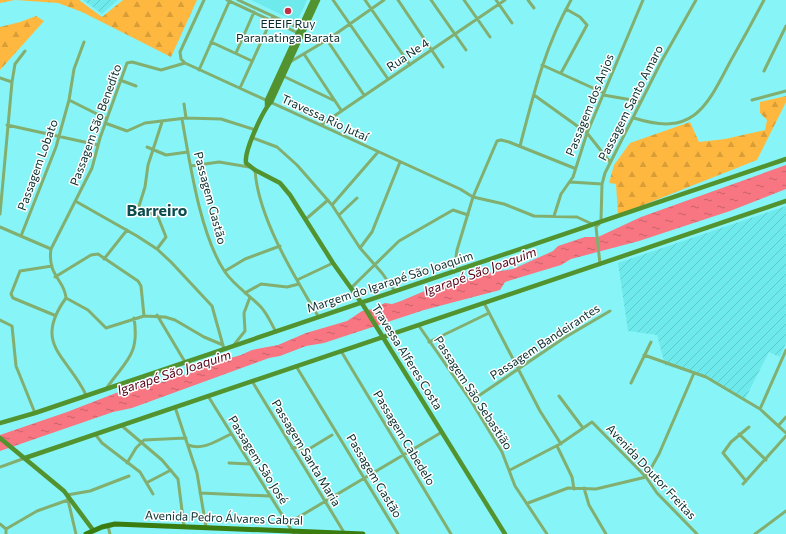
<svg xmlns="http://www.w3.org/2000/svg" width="786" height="534" viewBox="0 0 786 534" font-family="Commissioner,sans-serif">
  <defs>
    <pattern id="industrial-furrows" width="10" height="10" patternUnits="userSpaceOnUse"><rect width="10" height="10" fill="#6eeaec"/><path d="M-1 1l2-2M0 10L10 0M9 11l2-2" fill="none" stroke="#5ec9cb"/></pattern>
    <pattern id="forest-firs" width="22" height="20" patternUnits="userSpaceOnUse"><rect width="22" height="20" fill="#ffb83f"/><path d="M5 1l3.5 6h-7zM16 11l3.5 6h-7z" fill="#d99e38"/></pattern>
    <pattern id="water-ripples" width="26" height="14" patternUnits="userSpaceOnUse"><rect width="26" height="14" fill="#f87681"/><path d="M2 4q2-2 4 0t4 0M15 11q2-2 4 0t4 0" fill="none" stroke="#c7616a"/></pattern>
  </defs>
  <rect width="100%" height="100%" fill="#87f5f7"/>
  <path fill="#6eeaec" d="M251 0H307L297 22Z"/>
  <path fill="url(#industrial-furrows)" d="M83 0H118L102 14Z
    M786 206V343L780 357 769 352 745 399 705 377 665 365 657 335 628 331 618 263Z"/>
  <path fill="url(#forest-firs)" d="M0 0H79L102 17 123 0H197L171 57 82 12 58 3 15 0 0 3Z
    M36 16 44 21 0 70V27L20 22Z
    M786 96V102L757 160 618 215 616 184 609 183 614 165 630 143 690 122 699 142 725 139 765 130 767 120 760 113V102Z"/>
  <path fill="url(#water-ripples)" d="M786 165V189L730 211 639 241 571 259 561 265 505 282 500 290 424 310 324 343 306 346 280 356 269 358 132 408 113 412 0 451V435L67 412 116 393 138 386 167 381 176 376 189 374 206 365 241 355 252 350 278 345 306 333 347 321 362 311 373 309 385 303 392 304 401 301 446 282H456L482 274 513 269 553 251 558 246 585 237H598L641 217Z"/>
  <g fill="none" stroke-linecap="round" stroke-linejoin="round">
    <path stroke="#82ae70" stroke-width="3" d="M204 0 180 52 181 59 185 63 460 189 473 197 504 204 534 216 577 217 592 224
      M227 0 298 33
      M238 0 301 29
      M333 0 388 79
      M365 0 410 65
      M398 0 443 67
      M431 0 466 50
      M464 0 490 37
      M496 0 512 23
      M528 0 534 8
      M327 40 364 95
      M84 42 74 69 69 100 107 119
      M211 42 252 61
      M236 53 254 12
      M304 54 341 110
      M290 62 327 40 384 0
      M542 65 604 93
      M199 70 230 0
      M764 71 786 26
      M561 73 587 25 580 17 566 9
      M283 76 333 100
      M0 78 12 82
      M120 80 136 86
      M240 88 273 16
      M534 95 587 133 610 162
      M603 95 638 101
      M752 100 786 91
      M184 104 186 118
      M634 118C693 137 706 108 730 62 742 41 753 21 764 0
      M182 119C190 163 200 235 225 272 234 285 248 294 260 306 267 313 271 323 276 332
      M105 123 127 131 145 123 186 118 221 119 256 130
      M7 125 98 145
      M321 125 505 0
      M253 138 277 147 297 165 332 205 360 248 382 273 394 290
      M520 146C533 96 545 46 571 0
      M147 147 166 155 188 152
      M191 166 219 162 249 167
      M255 170C258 217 294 276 318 316
      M570 182 602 184
      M77 202 137 236 157 249 171 262 212 306 224 349
      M332 205 378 152
      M0 214 12 82 15 64 25 51
      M339 215 357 198
      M554 216 561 194 573 177 587 133 643 0
      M306 219 328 200
      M601 220 602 184 605 173 661 62 696 0
      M599 224 596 227 600 264
      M0 227 51 249
      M21 236 56 147 69 100
      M360 248 372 232 400 162
      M157 249 166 237 158 217 140 208 139 206 145 187 148 165 162 122
      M104 259 127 230
      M52 266 20 271 11 294 13 298 54 315
      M225 271 245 259 280 246
      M454 272 457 250 473 197 497 141 501 140 509 142 574 168
      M55 277 91 255 98 254 138 281 141 286 144 316
      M297 280 333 263
      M351 288 399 241 453 210 468 215
      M245 293 261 284 287 287 299 284
      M66 298 88 310 106 328 144 316 165 317 175 320 204 337 223 345
      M484 303 540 411 561 444
      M157 315 185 362
      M0 320 12 326 16 366 35 413
      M419 326 471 401 502 452 515 486 547 534
      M429 342 489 313
      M233 346 245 331 244 313 250 297
      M341 351 451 534
      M644 355 706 377 760 409 786 433
      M296 366 398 534
      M252 381 345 534
      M631 383 651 342
      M106 389C125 361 140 356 134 318
      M86 395C68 356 32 345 66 298 65 280 47 276 51 249L92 168 100 138 127 63 132 62 161 70 185 63
      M208 396 294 534
      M559 396 583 428
      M471 401 564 338 610 311
      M175 407 197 473 206 527
      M760 409 786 350
      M122 426 162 460 178 479 184 526
      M778 426 786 417
      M95 434 102 443 140 472 153 494
      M739 434 766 460
      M188 445C203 451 218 440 231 434
      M557 446 572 477 574 489
      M292 448 298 447 304 452 332 435
      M127 463 136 448 144 440 186 438
      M229 463 250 464
      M0 467 25 458
      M510 470 560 444 592 422 646 477 657 493 697 534
      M746 481 723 453 731 442 749 427
      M148 482 171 470
      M743 484 786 436
      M584 488 589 505 606 534
      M200 493 269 496
      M68 500 76 534
      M528 503 568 488 596 489 646 477 659 454 694 373
      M0 524 6 529V534
      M287 524 442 432
      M108 526 110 534
      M6 529 37 511 68 500 67 495 90 491 129 476
      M755 534 786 511"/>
    <path stroke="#529330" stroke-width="4.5" d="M318 0 271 102C263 110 244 151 246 163L255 170 280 183 290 195 333 263 363 305 505 534
      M267 106V100L313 0
      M0 423 35 413 786 159
      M0 438 64 491 93 530
      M25 458 786 201"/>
    <path stroke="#3b7c11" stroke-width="5" d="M86 534 102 527 115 524 363 534"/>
  </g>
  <circle fill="#c03048" stroke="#fff" stroke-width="1.5" cx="288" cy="11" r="4"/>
  <g text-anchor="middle" stroke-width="3" stroke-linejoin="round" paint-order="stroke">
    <g font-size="12" fill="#062c2c" stroke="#fff">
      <text x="288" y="28">EEEIF Ruy<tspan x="288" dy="14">Paranatinga Barata</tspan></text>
    </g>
    <g font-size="12" fill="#062c2c" stroke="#fff">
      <text transform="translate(408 55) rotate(-34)" y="4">Rua Ne 4</text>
      <text transform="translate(631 103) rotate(-63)" y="4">Passagem Santo Amaro</text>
      <text transform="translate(590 105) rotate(-68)" y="4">Passagem dos Anjos</text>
      <text transform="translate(325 118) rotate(25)" y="4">Travessa Rio Jutaí</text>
      <text transform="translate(96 125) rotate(-70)" y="4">Passagem São Benedito</text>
      <text transform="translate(38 165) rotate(-70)" y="4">Passagem Lobato</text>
      <text transform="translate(210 198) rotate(75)" y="4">Passagem Gastão</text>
      <text transform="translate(390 282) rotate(-18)" y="4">Margem do Igarapé São Joaquim</text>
      <text transform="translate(545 342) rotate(-33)" y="4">Passagem Bandeirantes</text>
      <text transform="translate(407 357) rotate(58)" y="4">Travessa Alferes Costa</text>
      <text transform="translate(473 393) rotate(57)" y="4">Passagem São Sebastião</text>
      <text transform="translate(404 438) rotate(59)" y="4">Passagem Cabedelo</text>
      <text transform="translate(306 453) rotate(59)" y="4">Passagem Santa Maria</text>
      <text transform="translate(258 460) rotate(58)" y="4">Passagem São José</text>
      <text transform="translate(651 472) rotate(47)" y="4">Avenida Doutor Freitas</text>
      <text transform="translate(374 476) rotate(59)" y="4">Passagem Gastão</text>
      <text transform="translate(224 518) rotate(2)" y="4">Avenida Pedro Álvares Cabral</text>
    </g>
    <g font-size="13" font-style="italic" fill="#570317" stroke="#fff">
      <text transform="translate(480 271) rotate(-20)" y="5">Igarapé São Joaquim</text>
      <text transform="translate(174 372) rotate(-18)" y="5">Igarapé São Joaquim</text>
    </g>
    <g font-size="16" font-weight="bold" fill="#0b4d4e" stroke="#fff">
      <text x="157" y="216">Barreiro</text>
    </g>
  </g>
</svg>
